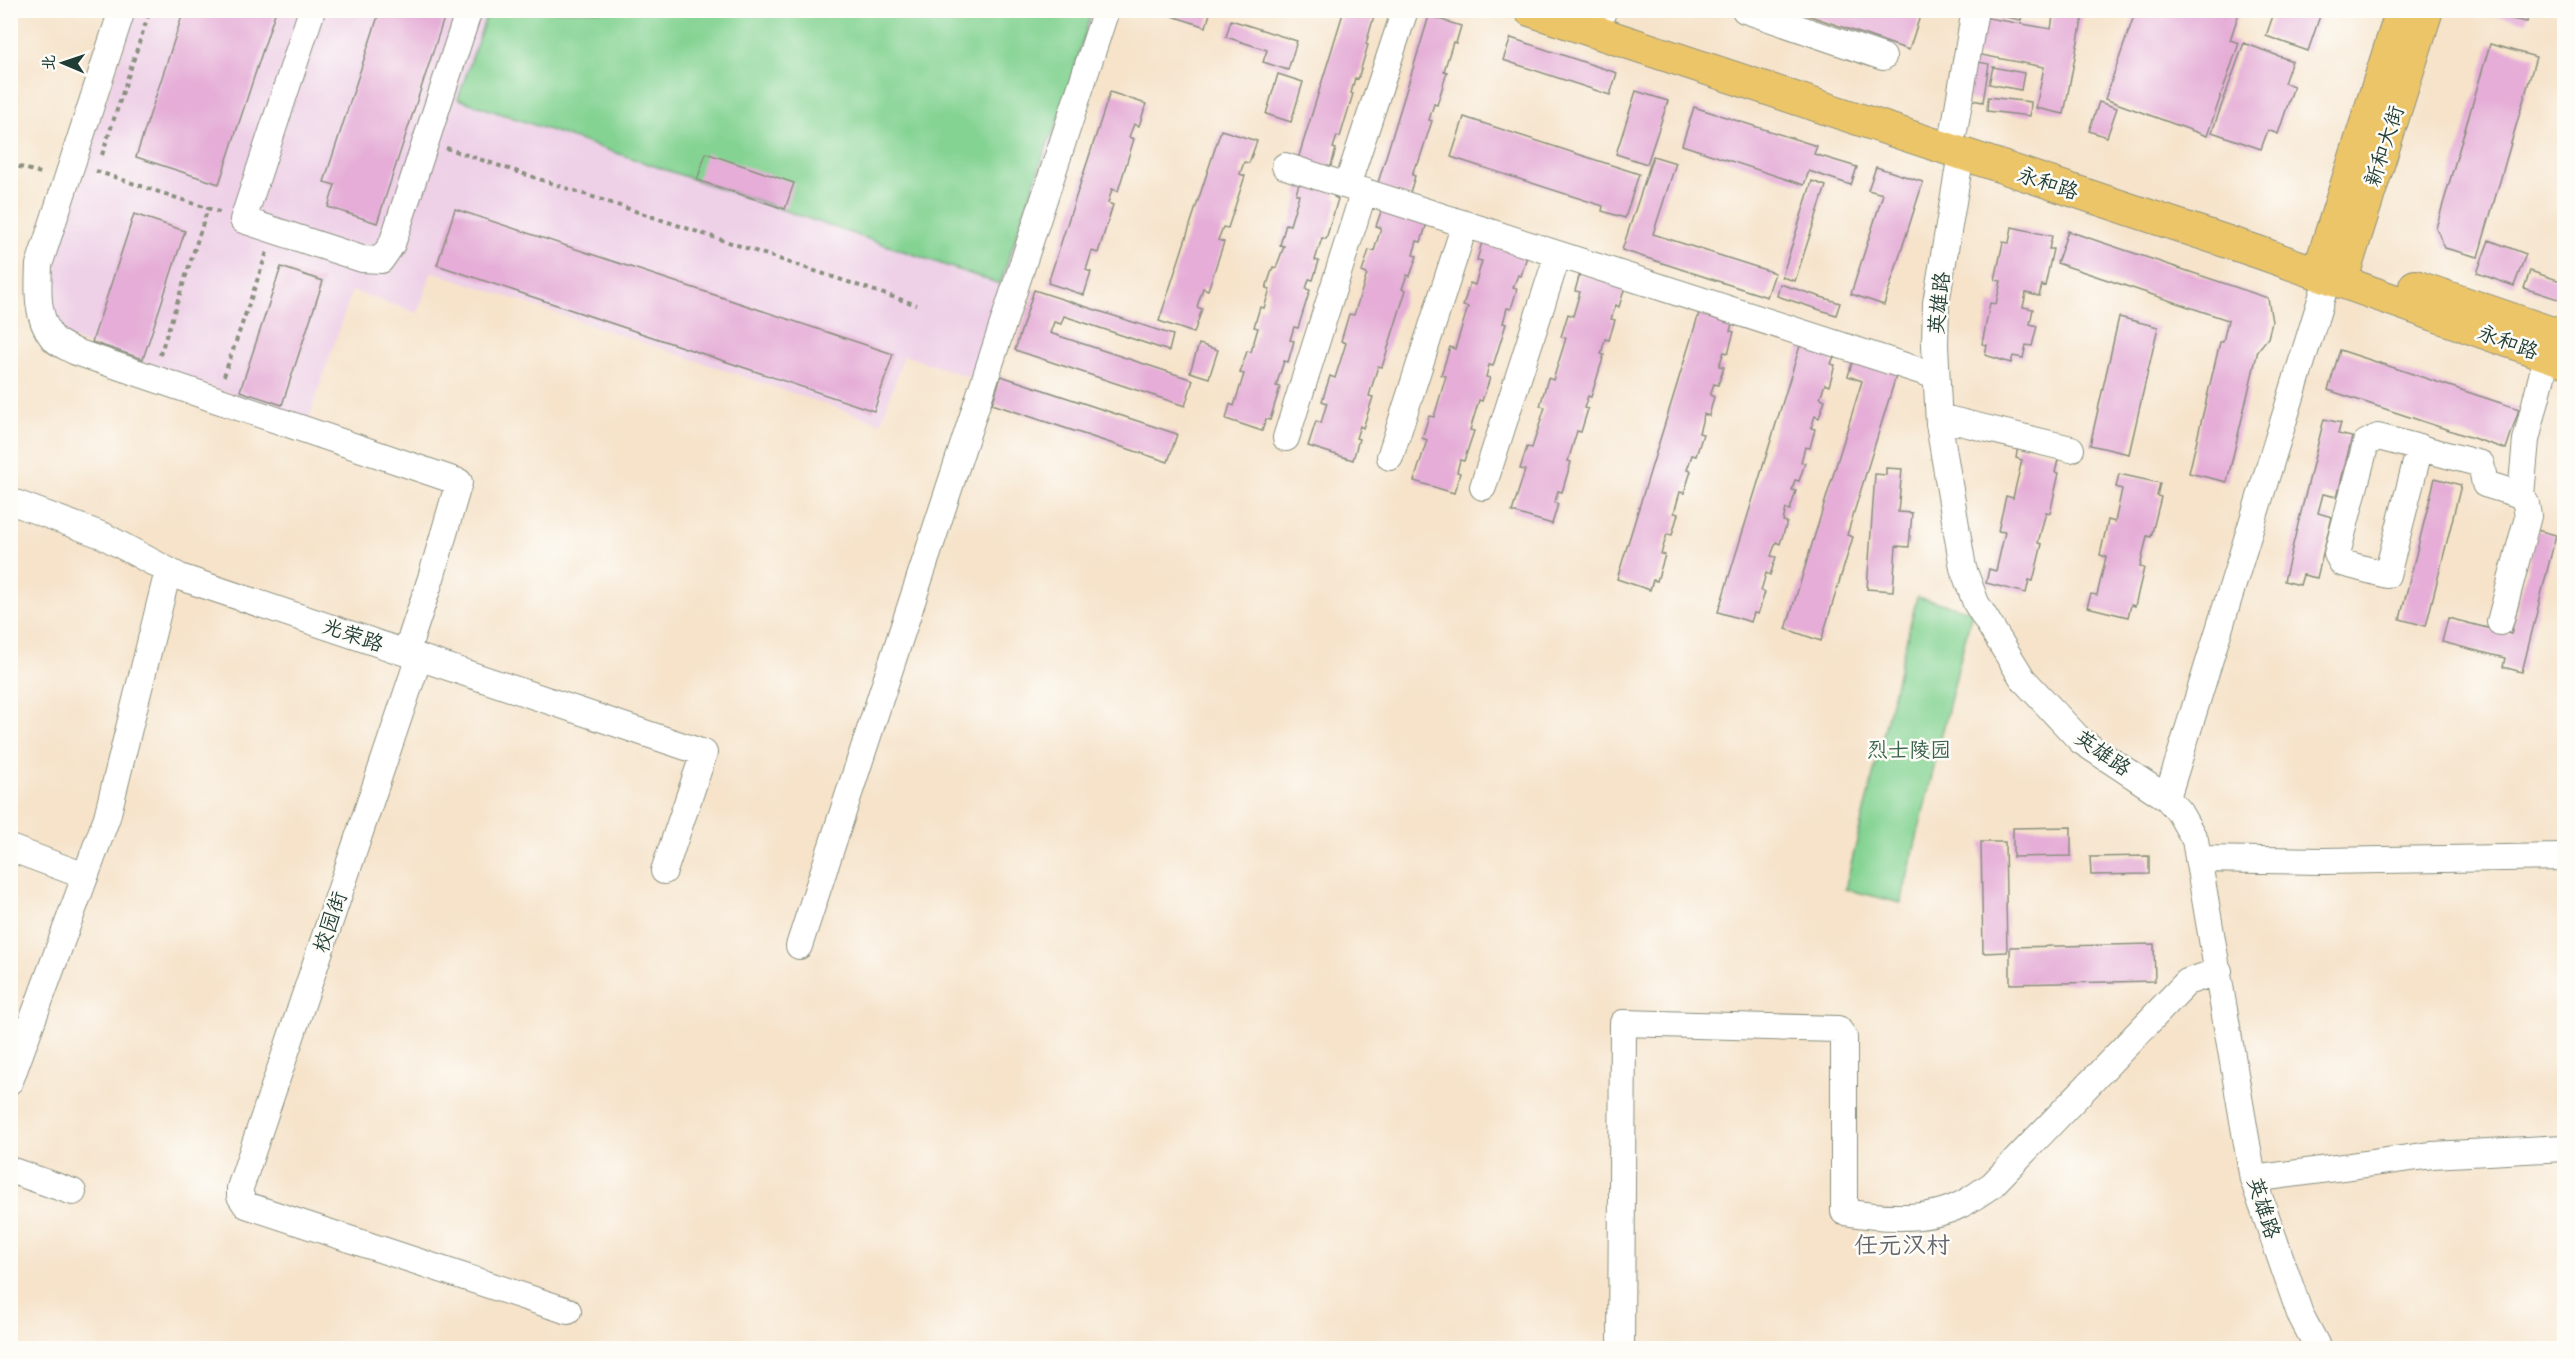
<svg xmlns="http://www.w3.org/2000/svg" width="2575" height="1359" viewBox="0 0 2575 1359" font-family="Itim,'LXGW WenKai TC',sans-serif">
  <rect width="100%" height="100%" fill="#fdfcf7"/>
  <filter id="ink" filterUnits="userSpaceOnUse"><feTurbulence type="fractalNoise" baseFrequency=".0167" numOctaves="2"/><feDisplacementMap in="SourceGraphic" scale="12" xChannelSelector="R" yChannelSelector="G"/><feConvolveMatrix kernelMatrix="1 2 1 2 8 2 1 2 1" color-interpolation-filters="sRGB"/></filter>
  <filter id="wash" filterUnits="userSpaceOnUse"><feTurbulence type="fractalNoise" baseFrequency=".008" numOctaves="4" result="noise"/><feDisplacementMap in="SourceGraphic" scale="24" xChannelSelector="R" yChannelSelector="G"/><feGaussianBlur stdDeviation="1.35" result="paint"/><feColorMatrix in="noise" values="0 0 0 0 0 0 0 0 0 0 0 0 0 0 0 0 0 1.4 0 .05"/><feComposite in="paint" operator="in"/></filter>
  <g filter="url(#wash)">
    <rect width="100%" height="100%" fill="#f6e3ca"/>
    <path fill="#eed0e7" d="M136 11H1097L974 379 904 355 881 423 432 271 418 313 352 291 308 421 66 337 53 309 57 244Z"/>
    <path fill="#84d393" stroke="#528864" stroke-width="1.5" d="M488 11H1092L1056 127 1048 142 1000 284 458 99Z
      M1917 597 1972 611 1901 903 1845 889Z"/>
    <g id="blocks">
      <path fill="#e5add7" d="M184 10H276L219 184 136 157Z
        M380 10 446 12 377 223 328 207 335 185 324 182Z
        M1154 10H1211L1206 27Z
        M1344 10H1379L1377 17 1374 16 1366 44 1368 45 1358 79 1355 78 1351 93 1353 94 1340 137 1337 136 1333 148 1336 149 1330 169 1298 159Z
        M1793 10H1922L1909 50Z
        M1990 10H2023L2021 20 1990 14Z
        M2054 10H2084L2064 114 2036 108 2044 67 1976 54 1983 17 2051 29Z
        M2136 10H2240L2230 40 2239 43 2207 136 2105 99Z
        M2275 10H2322L2308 51 2266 36Z
        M2492 10H2529L2527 22 2491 15Z
        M1429 16 1461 26 1456 43 1453 42 1444 71 1447 72 1437 105 1434 104 1429 120 1432 121 1418 164 1416 163 1412 175 1415 176 1409 196 1377 186Z
        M1231 20 1297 41 1288 70 1263 62 1267 50 1226 37Z
        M1511 38 1617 73 1610 95 1503 60Z
        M2244 43 2292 61 2284 83 2294 86 2278 134 2268 130 2261 149 2212 132Z
        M2490 44 2536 57 2478 257 2445 248 2436 228Z
        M1973 61 1989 64 1983 102 1967 99Z
        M1993 67 2024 73 2021 90 1989 84Z
        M1278 74 1303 82 1291 122 1266 114Z
        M1636 91 1668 101 1647 164 1616 154Z
        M1110 92 1146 104 1139 126 1134 124 1129 137 1134 139 1118 191 1112 189 1108 203 1113 205 1098 253 1092 251 1086 270 1091 272 1084 295 1048 283Z
        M1988 97 2031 102 2030 116 1987 111Z
        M2099 102 2117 108 2107 137 2089 131Z
        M1694 107 1817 146 1814 154 1857 167 1851 185 1809 171 1804 185 1682 145Z
        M1464 117 1639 174 1625 218 1602 211 1603 206 1451 157Z
        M1221 130 1257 141 1249 163 1244 162 1240 174 1245 176 1228 228 1223 227 1218 240 1224 242 1208 290 1203 288 1197 307 1202 309 1194 333 1159 321Z
        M706 153 794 183 785 209 697 180Z
        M1653 156 1676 163 1653 234 1775 273 1767 297 1622 250Z
        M1876 167 1923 182 1884 305 1851 294 1883 194 1868 190Z
        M1300 180 1336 192 1334 197 1338 199 1326 239 1322 238 1315 260 1319 261 1313 280 1309 279 1306 289 1310 290 1298 328 1294 327 1290 340 1294 341 1288 362 1284 361 1276 386 1280 387 1270 420 1266 419 1262 431 1226 419 1230 404 1234 406 1244 374 1240 373 1247 351 1251 352 1258 328 1254 327 1260 307 1264 308 1270 289 1266 288 1273 267 1276 268 1284 246 1280 245 1286 224 1290 225 1299 195 1296 194Z
        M1812 181 1826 186 1795 281 1782 277Z
        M455 209 893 354 874 411 437 265Z
        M1382 209 1427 223 1421 242 1417 241 1413 255 1417 256 1410 276 1407 275 1402 289 1406 290 1382 367 1378 366 1369 396 1373 397 1363 428 1360 426 1356 438 1359 439 1353 460 1308 446 1316 421 1321 423 1327 403 1322 401 1330 376 1335 378 1346 343 1341 341 1349 314 1354 315 1367 274 1362 272 1369 250 1374 251 1381 228 1376 226Z
        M134 214 185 231 143 359 92 342Z
        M2012 227 2052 236 2049 249H2053L2045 286 2042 285 2039 296 2026 293 2023 307 2033 309 2030 324 2037 326 2032 346 2026 345 2023 358 2013 356 2011 363 1985 355 1987 345 1982 344 1990 303 1996 304 2001 281 1995 280 2003 242 2009 243Z
        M2068 231 2268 298 2272 322 2268 338 2258 350 2227 482 2189 473 2220 342H2223L2228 320 2057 263Z
        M2489 240 2526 254 2514 286 2477 273Z
        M1482 242 1527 256 1521 276 1518 275 1513 288 1517 289 1511 309 1507 308 1503 323 1506 324 1493 366 1489 365 1486 377 1490 378 1482 401 1479 400 1470 430 1474 431 1464 461 1460 460 1457 472 1460 473 1454 493 1414 481 1427 440 1422 438 1429 416 1434 417 1446 376 1441 375 1450 347 1455 349 1468 307 1463 306 1470 283 1475 285 1482 261 1477 260Z
        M281 267 323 281 282 405 240 391Z
        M2530 271 2564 282V301L2524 288Z
        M1580 273 1625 287 1619 307 1616 305 1611 319 1615 320 1609 340 1605 339 1601 354 1604 355 1591 397 1588 396 1584 408 1588 409 1581 432 1577 431 1568 461 1571 462 1562 492 1558 491 1555 502 1558 504 1552 524 1512 512 1525 470 1520 469 1527 447 1532 448 1545 407 1540 406 1548 378 1553 380 1566 338 1561 337 1568 314 1573 316 1580 292 1575 291Z
        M1780 284 1840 303 1836 315 1777 296Z
        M1034 290 1173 335 1169 351 1064 316 1061 324 1054 322 1050 333 1193 380 1185 406 1015 350Z
        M1699 313 1732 324 1730 331 1734 332 1728 353 1724 352 1719 366 1724 367 1718 385 1714 384 1710 395 1714 397 1709 416 1704 414 1699 433 1703 434 1696 456 1692 455 1687 470 1691 471 1684 493 1680 492 1674 513 1678 514 1672 535 1667 534 1661 554 1665 555 1657 581 1653 580 1650 590 1617 579Z
        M2119 317 2158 327 2129 454 2090 445Z
        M1199 344 1218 350 1209 378 1190 372Z
        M1800 346 1834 356 1831 364 1835 365 1829 386 1825 384 1820 398 1825 400 1819 418 1815 416 1811 428 1815 429 1810 448 1805 447 1801 462 1805 463 1799 481 1795 480 1792 490 1796 491 1790 510 1786 509 1783 521 1787 522 1780 544 1776 542 1771 556 1776 557 1770 575 1766 573 1761 591 1765 592 1758 614 1754 613 1751 622 1718 612Z
        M2340 350 2519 409 2506 449 2328 390Z
        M1853 360 1897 373 1847 535 1853 537 1821 641 1786 629 1862 381 1848 376Z
        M1001 376 1177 434 1168 462 992 404Z
        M2324 419 2341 423 2338 434 2352 437 2337 497 2323 494 2318 513 2332 517 2317 578 2303 575 2300 585 2284 581Z
        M2018 446 2059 456 2055 472 2059 473 2050 513 2046 512 2038 543 2042 544 2033 581 2029 580 2026 593 1986 583 1989 569 1996 571 2005 532 1998 531 2006 496 2013 498 2022 460 2016 458Z
        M1886 468 1902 469 1898 512 1912 513 1909 547 1896 546 1893 591 1867 589 1875 474 1886 475Z
        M2119 474 2160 483 2157 496 2161 497 2151 537 2147 536 2140 567 2144 568 2135 606 2131 605 2128 617 2087 607 2091 594 2097 595 2106 557 2100 555 2108 520 2115 522 2122 489 2116 487Z
        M2435 478 2461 485 2426 626 2400 619Z
        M2537 530 2556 535 2522 672 2503 667 2505 658 2442 642 2448 618 2511 634Z
        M2071 827V856L2013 857V828Z
        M1981 842H2005L2007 952 1983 953Z
        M2149 856V874L2091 875 2090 857Z
        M2154 944 2155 981 2010 984V947Z"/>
    </g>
  </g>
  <g filter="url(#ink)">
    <use href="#blocks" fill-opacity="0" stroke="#8a907f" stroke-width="1.5"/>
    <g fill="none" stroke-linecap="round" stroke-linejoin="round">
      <g stroke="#8a907f" stroke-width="28">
        <path id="minor" d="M122 10 39 265C38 289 36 317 52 337 57 344 69 348 76 352L459 482 431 578 406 653
          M312 10 243 220 362 259 381 260 392 244 469 10
          M1745 10 1883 57
          M1602 14 1603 10
          M1954 131 1975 10
          M1961 154 1936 303 1935 345 1939 424 1963 568 1976 603 2023 679 2081 741 2167 798 2179 812 2195 840 2253 1179 2300 1314 2318 1348
          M1285 166 1936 376
          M1347 186 1405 10
          M1939 417 2071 449
          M1286 438 1364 191
          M2420 447 2387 575 2342 563 2337 554 2366 443 2378 437 2481 464 2485 484 2521 495
          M1390 457 1465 224
          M1483 487 1558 254
          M10 501 104 536 180 577 704 753 664 871
          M2500 622 2528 516 2526 504 2521 495 2526 440 2547 356
          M419 657 240 1188V1196L246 1205 568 1311
          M2167 798 2328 277
          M10 848 85 876
          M2198 859 2323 861 2564 857
          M799 946 1106 10
          M10 1081 107 817 168 571
          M10 1170 73 1192
          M2253 1179 2432 1155 2564 1148
          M1621 1348 1623 1023 1838 1029 1844 1037V1212C1880 1218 1927 1222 1960 1205 1971 1200 1982 1191 1992 1185L2187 982 2219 971"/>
      </g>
      <g stroke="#8a907f" stroke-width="34">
        <path id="major" d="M1530 10 2258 252 2564 361
          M2318 274 2402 10
          M2341 282 2427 10
          M2415 286 2564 337"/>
      </g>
      <path stroke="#8a907f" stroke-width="4" stroke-dasharray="4.5 4.5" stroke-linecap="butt" d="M446 148 917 305
        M102 155 150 10
        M10 164 44 174
        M96 171 222 213
        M160 355 208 208
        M224 376 267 252"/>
      <use href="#minor" stroke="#fff" stroke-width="26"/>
      <use href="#major" stroke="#edc569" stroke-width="32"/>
    </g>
  </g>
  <g text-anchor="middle" stroke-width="5" stroke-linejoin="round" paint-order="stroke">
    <g font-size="21" fill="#1f3d34" stroke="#fdfcf7">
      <text transform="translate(2384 146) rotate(-72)" y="7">新和大街</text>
      <text transform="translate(2048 183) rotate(18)" y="7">永和路</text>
      <text transform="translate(1939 303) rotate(-84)" y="7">英雄路</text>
      <text transform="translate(2508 342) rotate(20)" y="7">永和路</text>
      <text transform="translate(353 635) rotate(19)" y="7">光荣路</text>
      <text transform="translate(2103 753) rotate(35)" y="7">英雄路</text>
      <text transform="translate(330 922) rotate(-71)" y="7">校园街</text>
      <text transform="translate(2264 1208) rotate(72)" y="7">英雄路</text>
    </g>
    <g font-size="21" fill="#38624c" stroke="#fdfcf7">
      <text x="1909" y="757">烈士陵园</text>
    </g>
    <g font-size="24" fill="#64646d" stroke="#fdfcf7">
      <text x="1902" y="1253">任元汉村</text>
    </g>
  </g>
  <rect width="2575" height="1359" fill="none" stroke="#fdfcf7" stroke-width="36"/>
  <g transform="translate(63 63) rotate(272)" stroke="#fdfcf7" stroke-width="4.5" paint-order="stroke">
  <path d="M0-4.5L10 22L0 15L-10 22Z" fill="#1f3d34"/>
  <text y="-9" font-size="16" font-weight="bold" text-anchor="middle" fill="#1f3d34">北</text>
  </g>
</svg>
